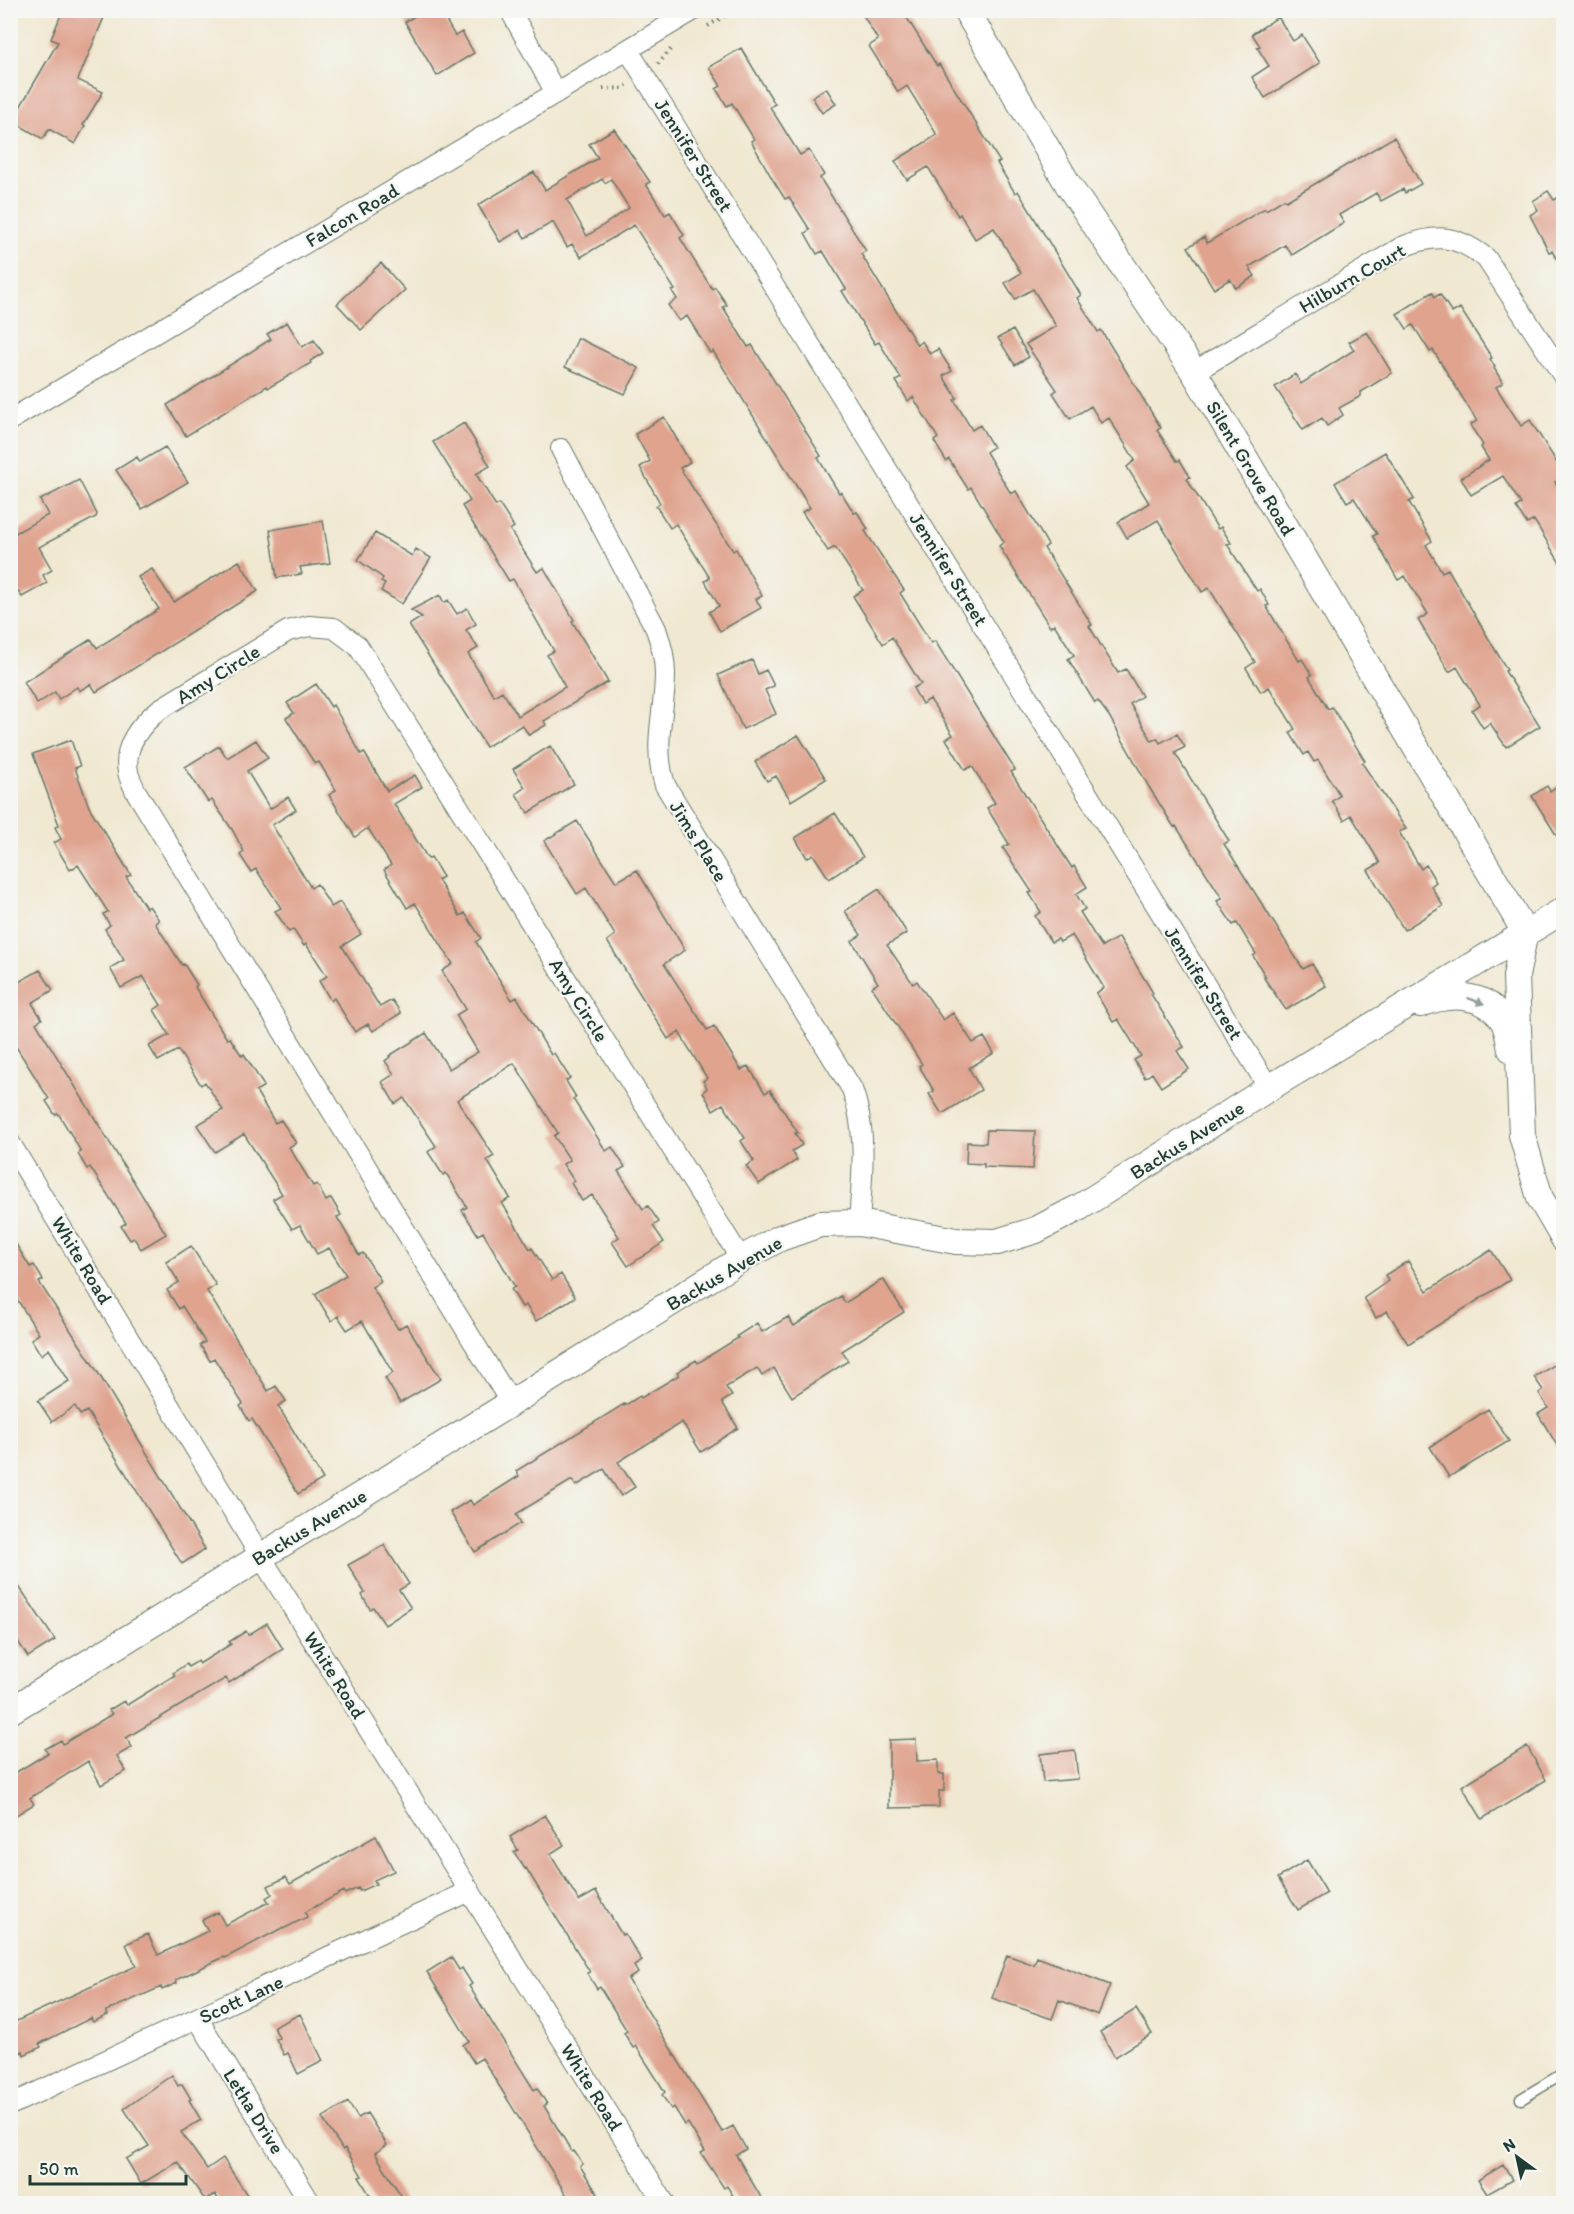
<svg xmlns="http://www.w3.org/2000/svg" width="1574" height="2214" viewBox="0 0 1574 2214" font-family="Itim,sans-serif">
  <rect width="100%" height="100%" fill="#f6f6f2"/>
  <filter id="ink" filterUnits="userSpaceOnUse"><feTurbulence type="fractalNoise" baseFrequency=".0167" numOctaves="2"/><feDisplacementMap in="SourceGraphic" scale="12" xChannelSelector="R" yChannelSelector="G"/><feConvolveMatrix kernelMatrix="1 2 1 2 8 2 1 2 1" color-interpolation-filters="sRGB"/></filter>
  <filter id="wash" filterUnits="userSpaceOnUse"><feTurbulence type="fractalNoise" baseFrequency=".008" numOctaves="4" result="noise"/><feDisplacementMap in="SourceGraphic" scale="24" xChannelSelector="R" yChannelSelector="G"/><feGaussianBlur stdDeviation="1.35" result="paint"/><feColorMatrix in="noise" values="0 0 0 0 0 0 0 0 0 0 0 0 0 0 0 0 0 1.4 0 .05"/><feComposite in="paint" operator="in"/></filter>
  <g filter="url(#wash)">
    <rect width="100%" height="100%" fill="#f0e8d1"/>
    <g id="blocks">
      <path fill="#dfa38e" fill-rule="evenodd" d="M63 10H107L78 80 103 92 83 125 85 126 75 144 49 129 43 139 12 121 58 42 51 39Z
        M424 10H440L455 36 462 32 474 53 437 76 405 22Z
        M860 10H902L937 66 939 64 1000 162 997 163 1015 193 1018 191 1081 295 1077 298 1098 332 1101 330 1161 428 1157 430 1177 461 1180 460 1190 477 1187 479 1198 497 1218 529 1221 527 1231 543 1227 544 1257 591 1260 589 1269 605 1266 606 1299 661 1302 659 1312 675 1309 677 1328 709 1332 707 1365 761 1362 763 1406 829 1399 832 1421 869 1426 865 1436 882 1431 886 1443 906 1404 930 1368 870 1380 863 1351 815 1344 820 1332 801 1339 796V794L1318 760 1314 762 1308 752 1304 755 1290 733 1295 729 1269 687 1261 692 1246 668 1255 662 1209 588 1202 592 1158 520 1127 538 1118 522 1149 503 1127 467 1135 460 1109 418 1101 423 1091 406 1070 419 1053 393 1057 390 1026 344 1056 326 1033 289 1015 299 1005 283 1021 273 994 228 975 239 960 214 958 216 928 167 907 180 895 161 937 135 907 86 898 92 869 46 878 40Z
        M1278 17 1293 41 1302 35 1320 63 1265 98 1252 77 1269 66 1257 47 1260 46 1252 34Z
        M741 48 775 104 770 107 800 155 809 150 824 175 820 178 866 251 861 254 917 345 922 341 930 354 938 349 952 371 943 376 957 398 954 400 972 430 980 425 993 447 986 452 1011 494 1016 491 1048 545 1044 548 1092 625 1089 626 1118 673 1126 669 1142 696 1130 704 1152 741 1157 738 1160 743 1177 734 1185 747 1175 753 1229 841 1224 844 1303 969 1312 964 1326 986 1286 1010 1264 978 1266 977 1253 956 1256 954 1237 923 1233 925 1217 901 1222 898 1176 826 1174 827 1149 787 1109 716 1098 701 1095 703 1068 659 1074 655 1054 624 1050 627 999 546 1004 542 971 487 968 489 949 459 946 461 934 441 938 438 913 397 908 401 896 381 901 378 879 342 875 344 842 291 846 289 823 251 817 254 805 233 810 230 789 197 785 199 773 180 751 141 754 139 732 103 727 106 716 89 721 86 709 67Z
        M826 88 836 104 822 113 812 97Z
        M614 129 650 182 646 184 665 215 670 212 684 235 680 238 712 289 715 287 727 305 723 307 748 347 752 345 821 456 818 458 839 493 841 492 854 513 857 512 868 529 865 531 904 590 900 593 931 643 935 641 1015 770 1011 772 1072 868 1074 866 1087 887 1076 894 1085 909 1080 912 1102 947 1119 937 1153 993 1151 994 1184 1047 1177 1051 1189 1069 1161 1087 1152 1073 1145 1078 1134 1060 1141 1056 1118 1019 1113 1022 1096 993 1104 988 1072 935 1060 942 1058 939 1051 942 1035 916 1041 912 1029 893 1032 892 1003 848 1009 844 987 808 995 803 972 766 965 770 946 739 953 735 930 699 922 704 913 688 921 684 892 637 883 644 853 596 863 590 835 547 828 551 802 512 810 508 713 351 710 353 687 316 679 321 668 305 677 299 672 291 675 290 634 225 581 257 572 244 567 247 553 222 525 238 520 230 500 242 478 205 534 172 545 190 598 158 589 144ZM602 179 605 183 611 179 629 208 587 236 567 200Z
        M1394 137 1421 184 1405 193 1403 189 1381 201 1376 193 1339 215 1344 223 1292 255 1285 245 1249 267 1255 276 1236 288 1230 279 1214 289 1188 247 1204 237 1207 243 1265 208 1266 210 1284 199 1286 201Z
        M1548 191 1554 200 1563 194V270L1552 251 1549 252 1530 215 1538 210 1533 201Z
        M381 263 405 290 361 330 337 304Z
        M1432 292 1435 297 1440 294 1452 313 1460 308 1492 358 1490 359 1495 367 1494 368 1503 383 1496 387 1521 426 1530 420 1563 472V476L1555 482 1563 495V568L1534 520 1527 524 1516 507 1521 504 1503 476 1471 495 1461 478 1489 460 1481 447 1483 445 1470 425 1477 421 1433 350 1430 352 1413 325 1407 329 1397 314Z
        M287 322 302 347 314 340 323 353 310 361 311 363 268 388 267 386 186 436 167 405 271 339 267 334Z
        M1013 330 1029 357 1015 365 998 338Z
        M1367 332 1392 373 1361 392V396L1339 408 1343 415 1327 426 1322 418 1303 430 1275 387 1295 374 1301 384 1354 350 1349 342Z
        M578 338 639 368 625 394 565 367Z
        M664 417 690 462 680 468 733 551 736 549 762 596 756 599 761 608 720 631 709 612 719 606 705 581 710 578 676 524 670 528 656 506 660 503 640 467 650 461 635 434Z
        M464 423 490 466 476 474 496 506 499 504 514 527 510 530 537 572 544 568 574 620 572 621 608 682 544 721 546 725 529 735 522 725 486 747 409 625 422 617 411 610 440 595 444 603 448 600 457 614 467 608 476 624 466 630 478 648 468 654 494 696 502 691 518 716 565 687 547 655 554 651 513 579 509 581 462 506 470 501 433 442Z
        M165 447 188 482 142 509 116 470 137 457 140 462Z
        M1385 452 1414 499 1409 502 1432 541 1426 545 1442 572 1448 569 1507 670 1505 671 1540 726 1506 747 1490 723 1483 728 1472 710 1480 705 1457 667 1449 672 1418 620 1428 614 1405 576 1398 580 1373 536 1377 534 1354 498 1347 502 1335 483Z
        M79 480 97 514 96 517 39 547 52 570 43 575 47 583 22 597 18 591 10 595V536L48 515 40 500Z
        M323 521 330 563 300 567 302 574 277 578 270 530Z
        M375 533 412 556 416 549 431 558 402 604 381 591 385 584 381 582 383 578 358 560Z
        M239 561 258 591 96 692 91 684 79 691 77 687 59 699 55 692 37 704 24 682 91 639 97 648 159 609 138 577 152 569 174 602Z
        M752 660 758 674 766 670 774 686 765 690 776 714 743 729 718 675Z
        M316 684 331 707 333 705 361 754 364 752 387 791 415 775 422 787 394 804 428 859 431 857 443 877 438 880 460 916 465 913 481 938 476 942 512 1000 517 997 551 1055 554 1053 570 1078 566 1081 576 1097 573 1099 606 1151 612 1147 625 1167 618 1171 643 1209 648 1206 659 1222 653 1226 664 1242 628 1266 612 1242 619 1237 592 1195 582 1201 571 1183 574 1181 563 1164 570 1160 554 1136 558 1133 514 1063 457 1100 494 1156 487 1160 510 1198 502 1203 530 1249 532 1248 552 1280 561 1274 575 1297 536 1321 526 1305 522 1307 511 1289 515 1287 483 1232 478 1235 462 1210 467 1207 446 1173 443 1175 428 1152 436 1146 404 1098 395 1104 382 1082 394 1074 385 1061 390 1057 389 1056 426 1033 449 1069 478 1052 456 1015 466 1009 442 971 453 964 415 903 407 908 384 870 391 865 368 828 355 837 329 795 336 790 319 762 315 764 286 718 294 713 287 703Z
        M798 735 826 779 791 801 776 776 767 781 755 762Z
        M71 740 80 766 75 768 89 807 131 875 126 877 146 908 149 906 159 920 155 923 182 965 184 964 197 985 195 987 227 1039 230 1038 242 1056 244 1054 264 1086 256 1091 275 1123 281 1120 296 1143 289 1147 313 1186 317 1184 326 1201 331 1198 341 1215 337 1217 359 1255 363 1253 381 1281 372 1287 398 1329 406 1324 441 1379 400 1403 385 1378 393 1373 362 1321 347 1330 338 1316 331 1321 315 1294 346 1275 329 1248 317 1254 300 1225 292 1229 273 1199 282 1194 244 1134 215 1152 197 1125 223 1110 205 1082 201 1085 178 1050 158 1061 149 1046 169 1035 154 1010 161 1005 143 976 121 988 110 968 124 960 105 929 110 925 103 914 108 912 78 865 70 870 54 843 61 839 55 827 59 825 33 754Z
        M256 740 268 758 247 771 270 809 288 797 296 810 272 825 311 888 317 884 331 907 340 902 361 934 342 946 380 1007 392 1000 401 1013 373 1031 368 1024 355 1032 334 998 331 1001 319 981 327 976 306 944 304 946 293 929 289 932 275 911 281 908 256 869 251 872 240 855 244 852 233 831 212 800 208 802 185 767 219 746 227 758Z
        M550 746 574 784 528 813 516 794 525 787 513 769Z
        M1563 782V846L1532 796 1547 786 1550 791Z
        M835 813 863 857 829 879 813 854 807 858 795 838Z
        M577 821 616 882 637 870 685 950 664 964 707 1030 714 1026 741 1070 748 1066 765 1093 770 1090 798 1133H795L802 1145 792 1151 797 1160 759 1184 746 1166 754 1161 741 1141 745 1138 723 1104 713 1110 703 1092 707 1088 703 1081 707 1078 679 1032 668 1039 607 941 615 935 586 888 577 894 544 841Z
        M879 889 907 933 887 945 913 984 917 981 943 1020 953 1013 973 1043 984 1037 994 1053 969 1068 981 1090 942 1114 929 1094 934 1091 919 1066 922 1064 872 987 878 983 852 941 861 935 845 911Z
        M40 970 53 990 32 1003 42 1019 36 1023 166 1234 141 1249 134 1238 130 1240 121 1226 126 1223 90 1167 87 1169 78 1154 81 1152 75 1141 58 1113 55 1115 46 1101 49 1099 10 1037V987Z
        M987 1130 1035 1131 1033 1169 984 1167V1164L966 1163 967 1142 986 1143Z
        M10 1235 30 1267 34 1265 43 1280 39 1282 97 1371 205 1549 182 1564 87 1411 80 1415 75 1406 52 1422 38 1401 69 1381 49 1349 41 1355 31 1339 39 1334 10 1288Z
        M191 1246 216 1285 207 1291 268 1391 276 1386 286 1401 278 1406 323 1479 298 1494 259 1430 252 1419 249 1421 240 1406 243 1404 214 1358 210 1361 200 1345 205 1342 182 1306 179 1309 167 1290 179 1282 166 1262Z
        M1491 1250 1510 1280 1408 1344 1387 1311 1376 1318 1364 1298 1388 1281 1385 1275 1408 1261 1427 1291Z
        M883 1279 904 1312 842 1351 848 1361 792 1397 774 1368 762 1376 757 1368 726 1387 732 1396 722 1402 738 1428 701 1452 682 1422 618 1462 635 1487 621 1496 604 1469 576 1486 572 1480 516 1514 521 1523 475 1552 450 1512 470 1500 473 1505 519 1476 516 1471 624 1404V1406L640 1396 641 1398 679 1375 677 1372 696 1360 698 1363 738 1338 737 1336 757 1323 762 1332 788 1317 794 1326 841 1296 845 1303Z
        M1556 1364 1563 1376V1455L1538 1414 1548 1408 1539 1393 1543 1390 1534 1377Z
        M1488 1409 1509 1441 1449 1477 1430 1447Z
        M384 1545 409 1584 399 1590 411 1608 385 1625 373 1607 370 1609 362 1595 365 1593 348 1565Z
        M10 1573 55 1640 28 1657 10 1629Z
        M267 1623 283 1649 229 1683 226 1678 126 1738 132 1747 117 1756 126 1771 101 1785 88 1761 30 1798 34 1804 10 1819V1776L48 1753 45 1749 61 1740 63 1744 112 1714 109 1710 124 1701 127 1705 175 1675 173 1673 186 1664 188 1667 198 1661 199 1664 231 1644 229 1642 246 1631 248 1635Z
        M916 1739 917 1761 938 1760V1774H944V1791H939V1807L889 1808V1740Z
        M1527 1746 1546 1780 1482 1819 1462 1786Z
        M1075 1750 1078 1779 1043 1782 1040 1754Z
        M545 1815 564 1845 550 1854 579 1901 596 1891 622 1935 625 1934 642 1961 634 1966 638 1973 628 1979 722 2132 733 2126 746 2149 736 2155 765 2204H738L727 2186 724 2188 701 2153 705 2151 688 2123 685 2125 674 2107 671 2109 662 2095 665 2092 636 2046 633 2048 624 2033 627 2031 600 1987 597 1989 587 1973 590 1972 526 1868 525 1869 514 1852 518 1850 510 1837Z
        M376 1836 394 1871 374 1880 376 1884 360 1891 358 1888 345 1894 344 1891 305 1912 307 1917 283 1929 282 1928 225 1958 224 1957 176 1980 177 1983 162 1990 161 1987 106 2011 108 2015 93 2022 91 2018 39 2044 41 2047 24 2055 23 2051 10 2057V2024L136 1966 126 1944 148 1934 158 1955 208 1931 202 1920 218 1912 225 1925 269 1902 266 1898 272 1894 268 1886 286 1877 290 1884Z
        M1307 1860 1327 1893 1298 1910 1278 1878Z
        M1007 1955 1034 1965 1037 1957 1110 1985 1098 2015 1059 2000 1052 2019 992 1998Z
        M451 1957 459 1970 462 1968 472 1984 469 1986 534 2090 537 2088 547 2104 544 2106 572 2152 574 2151 583 2164 580 2166 604 2204H572L482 2058 474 2063 463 2045 469 2041 427 1972Z
        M1136 2009 1152 2034 1115 2057 1100 2032Z
        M300 2014 323 2061 298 2074 288 2053 284 2055 276 2039 279 2038 274 2027Z
        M172 2075 178 2086 182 2084 191 2099 189 2100 201 2120 181 2132 207 2169 223 2158 253 2204H221L215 2194 205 2200 178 2162 141 2184 126 2159 149 2146 124 2109Z
        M348 2102 358 2118 367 2113 387 2145 375 2153 406 2204H375L359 2177 362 2176 345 2148 343 2150 322 2118Z
        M1503 2165 1512 2180 1487 2194 1478 2180Z"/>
    </g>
  </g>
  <g filter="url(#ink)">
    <use href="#blocks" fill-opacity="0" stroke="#68796b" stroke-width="1.5"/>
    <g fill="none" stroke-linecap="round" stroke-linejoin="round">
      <g stroke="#68796b" stroke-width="13">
        <path id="service" d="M1521 2099 1564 2073"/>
      </g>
      <g stroke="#68796b" stroke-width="22">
        <path id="minor" d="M510 10 556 93
          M628 50 1269 1088
          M1194 372 1402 247C1437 233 1456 235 1486 258L1564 377
          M10 420 694 10
          M561 449 656 629C661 643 665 659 665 674 665 714 652 744 665 785L852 1089C868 1132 862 1178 859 1223
          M10 1143 261 1557 665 2204
          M511 1403 135 790C133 784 129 778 128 772 123 745 141 724 160 709L288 631 309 626 334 628 358 646 741 1259
          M198 2019 311 2204
          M10 2105 470 1891"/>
      </g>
      <g stroke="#68796b" stroke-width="28">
        <path id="tertiary" d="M966 10 1069 186 1194 372 1525 932
          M1525 932 1516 976 1522 1135 1540 1198 1564 1239
          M1420 1004C1449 993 1486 991 1504 1022 1508 1030 1509 1041 1511 1049
          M10 1711 511 1403 741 1259 780 1238 820 1224 859 1223 956 1241 997 1242 1036 1230 1080 1207 1269 1088 1564 910"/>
      </g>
      <path stroke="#68796b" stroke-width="4" stroke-dasharray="1.5 4.5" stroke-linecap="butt" d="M708 26 734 10
        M658 64 671 49
        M603 89 623 88 627 85"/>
      <use href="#service" stroke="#fff" stroke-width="10"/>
      <use href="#minor" stroke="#fff" stroke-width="20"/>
      <use href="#tertiary" stroke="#fff" stroke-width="26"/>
    </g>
    <defs><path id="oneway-solid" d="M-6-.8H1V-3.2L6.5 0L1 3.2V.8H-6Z" transform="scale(1.5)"/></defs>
    <use fill="#8f9e9a" href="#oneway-solid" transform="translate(1476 1001) rotate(20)"/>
  </g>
  <g text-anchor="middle" stroke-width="4.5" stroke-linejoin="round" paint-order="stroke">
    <g font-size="20" fill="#1f3d34" stroke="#f6f6f2">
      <text transform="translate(694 155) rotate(58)" y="7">Jennifer Street</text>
      <text transform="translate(352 215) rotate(-31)" y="7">Falcon Road</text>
      <text transform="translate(1352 278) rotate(-30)" y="7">Hilburn Court</text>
      <text transform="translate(1251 468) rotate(59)" y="7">Silent Grove Road</text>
      <text transform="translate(949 569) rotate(58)" y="7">Jennifer Street</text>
      <text transform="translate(218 674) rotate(-32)" y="7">Amy Circle</text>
      <text transform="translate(699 841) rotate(58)" y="7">Jims Place</text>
      <text transform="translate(1204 983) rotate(58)" y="7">Jennifer Street</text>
      <text transform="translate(579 1000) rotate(58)" y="7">Amy Circle</text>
      <text transform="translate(1187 1140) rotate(-32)" y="7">Backus Avenue</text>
      <text transform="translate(82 1260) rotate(59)" y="7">White Road</text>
      <text transform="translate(724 1273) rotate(-30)" y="7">Backus Avenue</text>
      <text transform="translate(309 1527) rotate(-31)" y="7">Backus Avenue</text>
      <text transform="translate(335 1675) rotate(58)" y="7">White Road</text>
      <text transform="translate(241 1999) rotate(-25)" y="7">Scott Lane</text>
      <text transform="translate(592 2087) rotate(58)" y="7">White Road</text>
      <text transform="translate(254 2111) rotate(58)" y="7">Letha Drive</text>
    </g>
  </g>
  <rect width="1574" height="2214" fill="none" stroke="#f6f6f2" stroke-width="36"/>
  <g transform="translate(1517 2157) rotate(327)" stroke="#f6f6f2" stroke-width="4.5" paint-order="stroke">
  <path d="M0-4.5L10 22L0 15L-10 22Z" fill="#1f3d34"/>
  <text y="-9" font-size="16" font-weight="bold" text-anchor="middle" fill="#1f3d34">N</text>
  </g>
  <path d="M30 2175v9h156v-9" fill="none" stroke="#1f3d34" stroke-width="3"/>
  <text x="39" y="2175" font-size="18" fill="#1f3d34" stroke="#f6f6f2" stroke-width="4.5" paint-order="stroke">50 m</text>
</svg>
